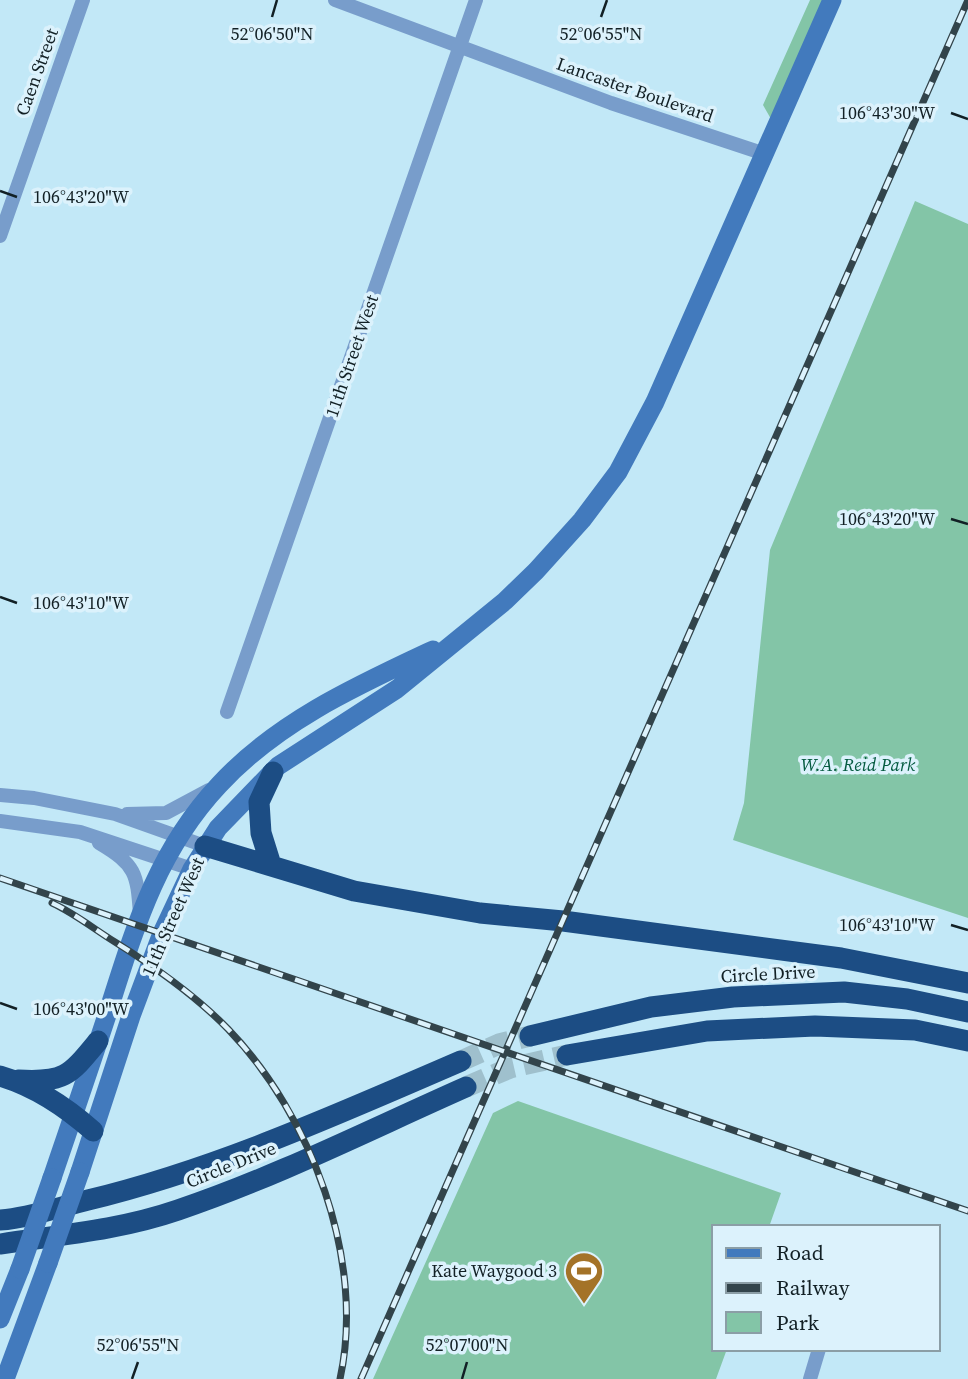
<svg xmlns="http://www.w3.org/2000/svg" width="968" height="1379" viewBox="0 0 968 1379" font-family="'Source Serif 4',serif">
  <rect width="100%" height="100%" fill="#c2e8f7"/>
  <path fill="#83c5a7" d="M810 0H824L771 119 763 105Z
    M915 201 968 224V918L733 840 744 803 770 550Z
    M518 1101 781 1193 769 1227H714V1349H727L716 1379H373L493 1113Z"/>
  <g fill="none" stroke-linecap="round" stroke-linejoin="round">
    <path stroke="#9fc0cd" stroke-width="21" stroke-dasharray="21 10" stroke-linecap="butt" d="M461 1061 499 1044 530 1036
      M466 1087 510 1068 567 1055"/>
    <path stroke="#789dcb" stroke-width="14" d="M335 0 611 103 765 154
      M0 236 83 0
      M227 712 476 0
      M0 795 34 798 115 814 205 846
      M127 814 166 813 209 790
      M0 821 80 832 192 869
      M99 843C136 865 137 873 140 914
      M810 1379 819 1349"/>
    <path stroke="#427abd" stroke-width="19" d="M80 1172 131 1016 162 933 192 869 218 828 278 766 397 689 505 601 536 571 582 520 618 472 655 402 832 0
      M52 1178C71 1122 90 1067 108 1012 135 927 157 851 219 785 277 722 356 686 433 650
      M0 1319 20 1269
      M5 1379 48 1263"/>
    <path stroke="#1c4d84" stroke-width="21" d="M205 846 354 891 480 913 563 921 841 958 968 983
      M271 865 261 833 259 802 273 772
      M530 1036 651 1007 733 997 844 992 907 999 968 1012
      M567 1055 707 1031 815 1026 915 1030 968 1041
      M0 1076C34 1086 67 1108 93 1131
      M18 1080C65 1083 70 1075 98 1041
      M0 1220C29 1218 59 1207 88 1200 217 1169 340 1113 461 1061
      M0 1244C60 1235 120 1230 178 1210 276 1177 371 1129 466 1087"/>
    <g stroke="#32444b" stroke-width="7">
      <path id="rail" d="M0 878 968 1211
        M52 903C74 913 94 929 115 942 155 967 195 995 228 1029 311 1115 366 1260 340 1379
        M361 1379 968 0"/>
    </g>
    <use href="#rail" stroke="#dcf2fc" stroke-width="4.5" stroke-dasharray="13" stroke-linecap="butt"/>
    <path stroke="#427abd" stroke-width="19" d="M48 1263 80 1172
      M20 1269 52 1178"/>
  </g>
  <path fill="none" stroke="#122025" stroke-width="2.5" d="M272 17 277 0M601 17 607 0M951 113 968 119M0 191 17 197M951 519 968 524M0 597 17 603M951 925 968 930M0 1003 17 1009M132 1379 138 1362M462 1379 467 1362"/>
  <defs>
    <g id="stadium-pin" transform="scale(2.0125)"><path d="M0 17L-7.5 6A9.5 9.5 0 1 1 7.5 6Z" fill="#a47328" stroke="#dcf2fc"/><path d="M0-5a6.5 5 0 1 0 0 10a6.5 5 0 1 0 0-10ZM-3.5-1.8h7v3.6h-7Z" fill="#fff"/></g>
  </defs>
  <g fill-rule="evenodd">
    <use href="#stadium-pin" x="584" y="1271"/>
  </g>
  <g text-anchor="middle" stroke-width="7" stroke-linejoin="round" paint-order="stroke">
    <g font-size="18" fill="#122025" stroke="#dcf2fc">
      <text transform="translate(37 72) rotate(-70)" y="6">Caen Street</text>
      <text transform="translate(635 90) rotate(19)" y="6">Lancaster Boulevard</text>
      <text transform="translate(352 356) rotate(-71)" y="6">11th Street West</text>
      <text transform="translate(173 917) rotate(-66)" y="6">11th Street West</text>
      <text transform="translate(768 974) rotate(-3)" y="6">Circle Drive</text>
      <text transform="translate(231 1165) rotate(-22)" y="6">Circle Drive</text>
    </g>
    <g font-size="18" font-style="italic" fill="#045b40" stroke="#dcf2fc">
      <text x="858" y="771">W.A. Reid Park</text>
    </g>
    <g font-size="18" fill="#122025" stroke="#dcf2fc" text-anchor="end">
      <text x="557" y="1277">Kate Waygood 3</text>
    </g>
  </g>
  <g font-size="18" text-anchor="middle" fill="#122025" stroke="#dcf2fc" stroke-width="7" stroke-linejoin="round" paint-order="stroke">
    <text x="272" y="40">52°06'50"N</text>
    <text x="601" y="40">52°06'55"N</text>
    <text x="887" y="119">106°43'30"W</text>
    <text x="81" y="203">106°43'20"W</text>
    <text x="887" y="525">106°43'20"W</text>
    <text x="81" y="609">106°43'10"W</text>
    <text x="887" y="931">106°43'10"W</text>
    <text x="81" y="1015">106°43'00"W</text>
    <text x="138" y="1351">52°06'55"N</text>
    <text x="467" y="1351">52°07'00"N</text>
  </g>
  <rect x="712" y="1225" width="228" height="126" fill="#dcf2fc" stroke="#8b9ea6" stroke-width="2"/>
  <rect x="726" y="1248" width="35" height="10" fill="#427abd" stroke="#8b9ea6" stroke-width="2"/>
  <text x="776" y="1260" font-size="21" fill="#122025">Road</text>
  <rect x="726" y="1283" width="35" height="10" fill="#32444b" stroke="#8b9ea6" stroke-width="2"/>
  <text x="776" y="1295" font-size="21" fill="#122025">Railway</text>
  <rect x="726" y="1312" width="35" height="21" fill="#83c5a7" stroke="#8b9ea6" stroke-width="2"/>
  <text x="776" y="1330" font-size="21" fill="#122025">Park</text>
</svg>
